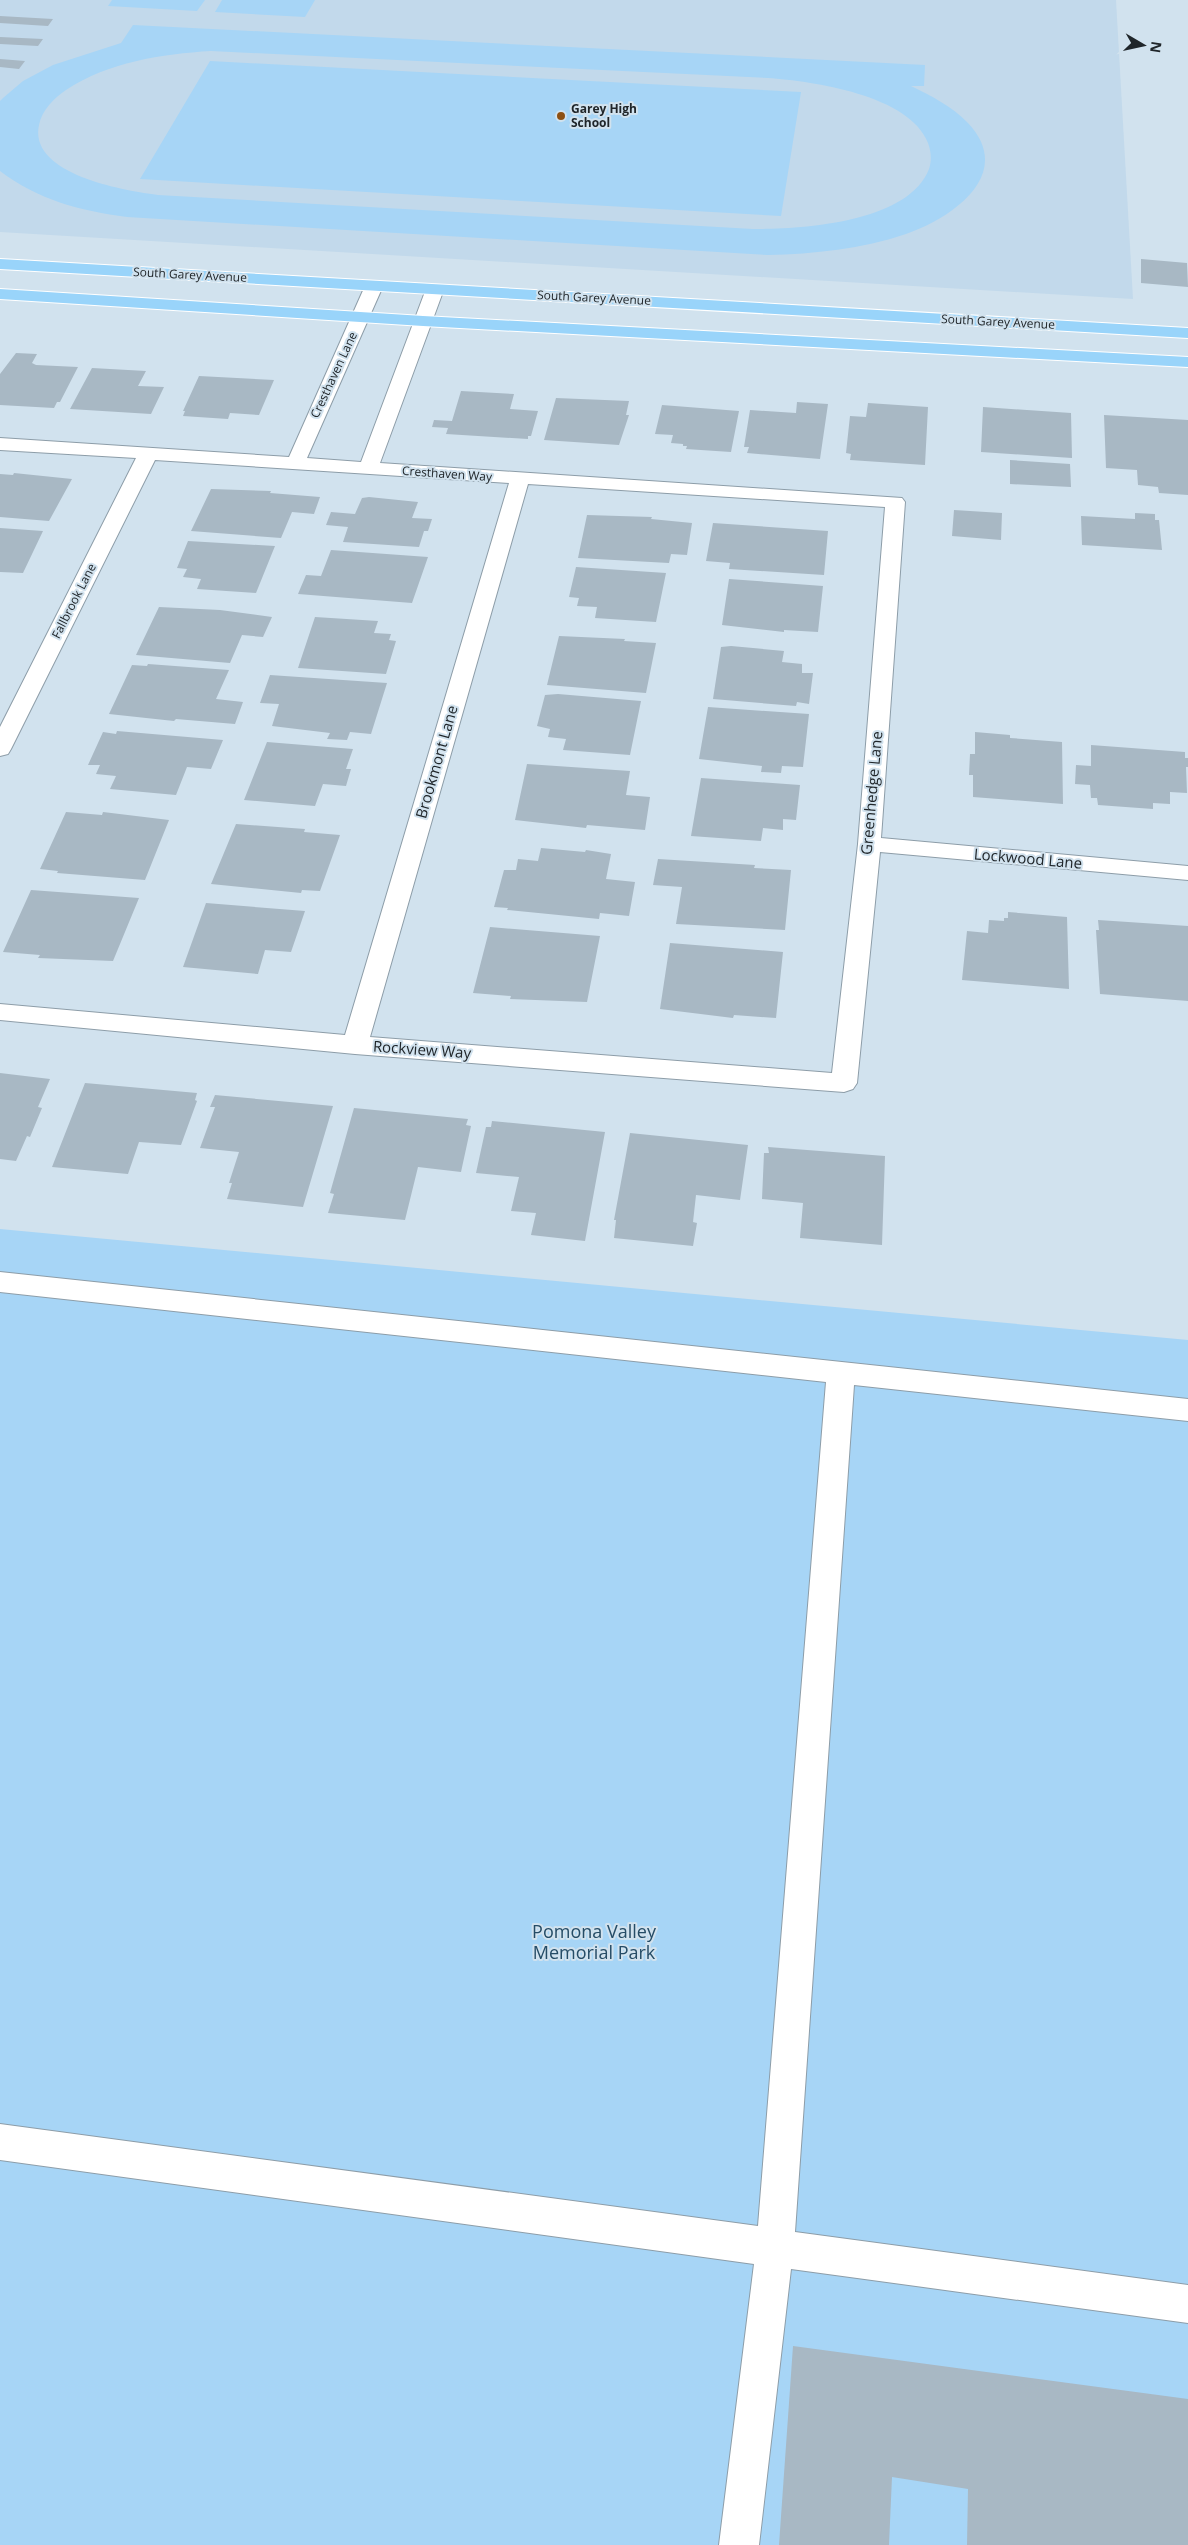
<svg xmlns="http://www.w3.org/2000/svg" width="1188" height="2545" viewBox="0 0 1188 2545" font-family="'Open Sans',sans-serif">
  <rect width="100%" height="100%" fill="#d1e2ee"/>
  <path fill="#c2d9eb" d="M0 0H1116L1133 299 0 232Z"/>
  <path fill="#a7d5f6" fill-rule="evenodd" d="M112 0H205L197 11 108 6Z
    M222 0H315L305 17 215 12Z
    M133 25 925 65 924 86H911C931 96 952 106 968 123 1016 174 952 218 906 234 862 249 814 254 768 255L127 217C81 211 38 200 0 171V101L3 98 23 81 53 65 121 43ZM211 51 768 78C812 81 910 95 928 143 931 151 932 160 929 169 908 223 802 229 753 229L158 195C126 191 28 175 39 125 42 110 54 98 66 90 108 62 162 54 211 51Z
    M210 61 801 92 781 216 140 179Z
    M0 1229 1188 1340V2545H0Z"/>
  <path fill="#a8b8c4" d="M0 16 53 19 48 26 0 23Z
    M0 37 43 39 38 46 0 44Z
    M0 59 25 61 19 69 0 67Z
    M1141 259 1187 263 1188 287 1141 283Z
    M16 353 37 354 32 363 36 365 78 367 60 402H57L54 408 0 405V374Z
    M92 368 146 371 138 386 164 387 151 414 70 409Z
    M199 376 274 380 259 415 230 413 228 419 183 416 185 411H183Z
    M461 391 514 394 510 409 538 411 531 436H528V439L446 434 448 428 432 427 434 420 452 421Z
    M556 398 629 401 626 415H629L619 445 544 440Z
    M797 402 828 404 820 459 747 453 749 447H744L750 410 796 413Z
    M868 403 928 407 925 465 850 460 851 454 846 453 850 416 866 417Z
    M662 405 739 411 731 452 686 449 687 446H683V444L671 443 673 435 655 434Z
    M983 407 1071 413 1072 458 981 452Z
    M1104 415 1188 420V495L1159 493 1158 487 1138 485 1137 470 1106 468Z
    M1010 460 1070 464 1071 487 1010 484Z
    M14 473 72 479 49 521 0 517V474L13 475Z
    M211 489 271 491 270 493 320 497 314 514 292 512 281 538 191 531Z
    M369 497 418 502 412 518 432 519 428 531H424L419 547 343 542 348 527 326 525 331 512 355 514 362 498Z
    M954 510 1002 513 1001 540 952 536Z
    M1135 513 1155 514V520H1159L1162 550 1082 545 1081 516 1135 519Z
    M587 515 652 517 651 519 692 523 687 555 671 554 669 563 578 558Z
    M713 523 828 531 824 575 729 569 730 563 706 561Z
    M0 528 43 531 23 573 0 572Z
    M188 541 275 546 256 593 197 589 201 579 183 577 187 569 177 568Z
    M331 550 428 557 412 603 298 594 306 575 321 576Z
    M576 567 666 573 656 622 595 618 597 607 577 606 579 598 569 597Z
    M729 579 823 586 818 632 784 630V632L722 625Z
    M159 607 220 610 272 617 263 637 242 635 230 663 136 655Z
    M315 617 378 621 374 633 391 634 389 640 396 641 386 674 298 668Z
    M559 636 625 639 624 641 656 643 646 693 547 685Z
    M731 646 784 651 782 662 802 664V673H813L809 704 797 702 796 706 713 699 721 647Z
    M148 664 229 670 216 699 243 702 235 724 176 719 174 721 109 714 132 665 147 666Z
    M270 675 387 683 371 734 350 732 347 740 327 739 330 733 272 726 279 704 260 703Z
    M558 694 641 701 630 755 563 750 566 739 548 737 550 729 537 726 545 695Z
    M708 707 809 714 803 767 782 766 781 773 761 772 762 766 699 759Z
    M117 731 223 740 211 769 187 767 176 795 110 789 116 776 96 774 100 765H88L103 732 116 734Z
    M975 732 1010 735V738L1062 742 1063 804 973 797V775H969L970 754H975Z
    M267 742 353 749 346 769H351L346 786 323 784 315 806 244 800Z
    M1091 745 1185 752V758H1188V767H1186L1187 793 1170 792V804L1153 803V809L1098 805 1097 798H1091L1090 785 1075 784 1076 765 1091 766Z
    M527 764 630 771 626 795 650 797 645 830 587 825 586 828 515 820Z
    M701 778 800 785 796 820 783 819V830L763 828 761 841 691 836Z
    M66 812 102 815 103 812 169 820 145 880 57 873 58 871 40 869Z
    M236 824 305 829 304 832 340 835 320 891 302 890 301 893 211 884Z
    M541 848 585 852 586 850 611 854 606 879 635 882 629 916 600 913 599 919 507 910 508 908 494 907 504 870H516L518 859 538 861Z
    M658 859 755 865 754 868 791 870 785 930 676 924 682 887 653 885Z
    M31 890 139 898 113 961 38 958 40 955 3 952Z
    M206 903 305 911 291 952 265 950 258 974 183 967Z
    M1008 912 1067 917 1069 989 962 980 967 931 988 933 989 920 1004 921V918H1008Z
    M1098 920 1188 926V1001L1100 994 1096 930H1099Z
    M490 927 600 936 587 1002 510 999 511 996 473 993Z
    M670 943 783 952 776 1018 734 1015 733 1018 660 1009Z
    M0 1073 50 1079 38 1107 42 1108 30 1137 27 1136 16 1161 0 1159Z
    M85 1083 197 1093 195 1100 197 1101 181 1145 139 1142 128 1174 52 1167Z
    M215 1095 333 1106 303 1207 227 1199 232 1183H229L239 1152 200 1148 215 1107H210Z
    M354 1108 468 1119 466 1125 471 1126 461 1172 418 1167 405 1220 328 1213 334 1194 330 1193Z
    M492 1121 605 1132 585 1241 531 1235 536 1213 511 1211 519 1177 476 1173 486 1127H491Z
    M630 1133 748 1145 740 1200 696 1195 693 1222 697 1223 693 1246 614 1238 616 1220H614Z
    M768 1147 885 1156 882 1245 800 1238 803 1203 762 1199 764 1153H769Z
    M793 2346 1188 2399V2545H967L968 2489 892 2477 889 2545H779Z"/>
  <g fill="none" stroke-linecap="round" stroke-linejoin="round">
    <g stroke="#8d9da8" stroke-width="2">
      <path id="lane" d="M0 1272 1188 1399V1421L854 1385 795 2232 1188 2285V2323L791 2269 759 2545H719L754 2264 0 2160V2124L758 2226 826 1382 0 1292Z"/>
    </g>
    <g stroke="#8d9da8" stroke-width="2">
      <path id="street" d="M374 281 380 282 383 286 307 458 361 462 426 289 429 285H441L444 289 380 463 902 498 905 502 881 838 1188 866V880L880 852 857 1083 853 1089 844 1092 355 1054 0 1020V1004L345 1035 509 483 155 460 11 749 8 754 0 756V727L136 458 0 450V438L289 457 365 286 368 282ZM528 484 885 507 858 844 832 1073 370 1037Z"/>
    </g>
    <g stroke="#fff" stroke-width="2">
      <path id="primary" d="M0 259 1188 328V338L0 269Z
        M0 289 423 316 1188 357V367L423 326 0 299Z"/>
    </g>
    <use href="#lane" fill="#fff" fill-rule="evenodd"/>
    <use href="#street" fill="#fff" fill-rule="evenodd"/>
    <use href="#primary" fill="#99d4fa" fill-rule="evenodd"/>
  </g>
  <circle fill="#8d5012" stroke="#d1e2ee" stroke-width="2" cx="561" cy="116" r="5"/>
  <g text-anchor="middle" stroke-width="4" stroke-linejoin="round" paint-order="stroke">
    <g font-size="12" font-weight="bold" fill="#20262a" stroke="#d1e2ee" text-anchor="start">
      <text x="571" y="113">Garey High<tspan x="571" dy="14">School</tspan></text>
    </g>
    <g font-size="12" fill="#20262a" stroke="#d1e2ee">
      <text transform="translate(190 275) rotate(3)" y="4">South Garey Avenue</text>
      <text transform="translate(594 298) rotate(3)" y="4">South Garey Avenue</text>
      <text transform="translate(998 322) rotate(3)" y="4">South Garey Avenue</text>
      <text transform="translate(334 375) rotate(-65)" y="4">Cresthaven Lane</text>
      <text transform="translate(447 474) rotate(4)" y="4">Cresthaven Way</text>
      <text transform="translate(74 601) rotate(-63)" y="4">Fallbrook Lane</text>
    </g>
    <g font-size="15" fill="#20262a" stroke="#d1e2ee">
      <text transform="translate(437 762) rotate(-74)" y="5">Brookmont Lane</text>
      <text transform="translate(872 793) rotate(-85)" y="5">Greenhedge Lane</text>
      <text transform="translate(1028 859) rotate(5)" y="5">Lockwood Lane</text>
      <text transform="translate(422 1050) rotate(4)" y="5">Rockview Way</text>
    </g>
    <g font-size="18" fill="#254c66" stroke="#d1e2ee">
      <text x="594" y="1938">Pomona Valley<tspan x="594" dy="21">Memorial Park</tspan></text>
    </g>
  </g>
  <g transform="translate(1143 45) rotate(99)" stroke="#d1e2ee" stroke-width="4" paint-order="stroke">
  <path d="M0-4L9 19L0 12L-9 19Z" fill="#20262a"/>
  <text y="-8" font-size="14" font-weight="bold" text-anchor="middle" fill="#20262a">N</text>
  </g>
</svg>
